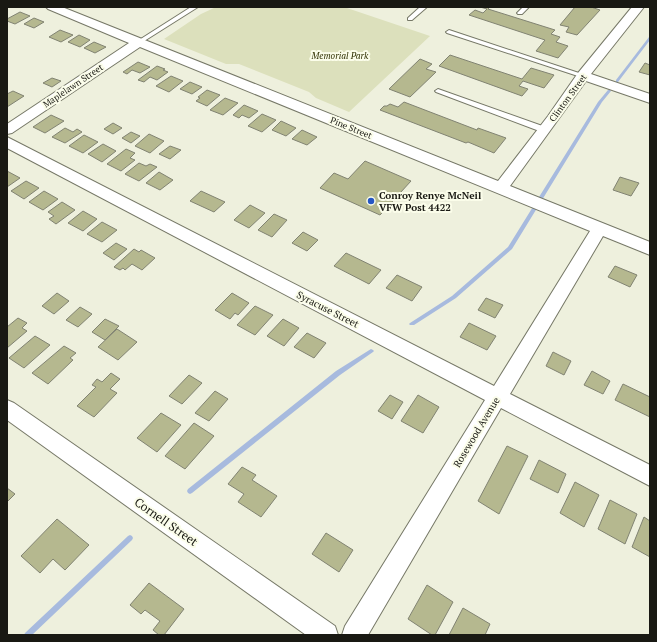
<svg xmlns="http://www.w3.org/2000/svg" width="657" height="642" viewBox="0 0 657 642" font-family="'PT Serif',serif">
  <rect width="100%" height="100%" fill="#eef0dd"/>
  <path fill="#dce0bc" d="M216 7H344L430 36 349 112 316 98 309 92 239 64H226L164 39 201 14Z"/>
  <g fill="none" stroke-linecap="round" stroke-linejoin="round">
    <path fill="#a7bade" fill-rule="evenodd" d="M649 37H650V40L618 82H616V80Z
      M608 90H610L611 91 602 102 512 249 456 298 414 325H410L409 324 410 323 452 296 508 247 598 102Z
      M371 349 373 350 374 351 373 352 340 375 192 493 190 494 188 493 187 491 188 489 336 371Z
      M130 535 132 536 133 538 132 540 32 635H24L25 633 128 536Z"/>
  </g>
  <path fill="#b5b88f" stroke="#818372" d="M480 7H490L488 9 555 30 551 34 560 37 556 42 568 46 558 58 536 51 545 40 469 15 475 10 483 13 487 9Z
    M575 7H591L600 10 577 35 566 32 569 27 560 25Z
    M20 12 30 16 15 24 7 21V19Z
    M34 18 44 22 34 28 24 24Z
    M60 30 73 35 61 42 49 37Z
    M79 35 90 40 80 47 68 42Z
    M94 42 106 47 95 53 84 48Z
    M450 55 522 79 531 68 554 75 544 88 523 81 519 86 528 89 522 96 439 66Z
    M420 59 432 64 426 69 436 72 410 97 389 89Z
    M138 62 150 67 140 73 132 70 127 74 123 72Z
    M645 63 650 65V75L639 72Z
    M157 66 165 69 163 70 168 72 157 80 150 77 144 82 138 80Z
    M171 76 183 81 169 92 156 86Z
    M52 78 61 81 52 87 43 83Z
    M190 82 202 87 192 94 180 89Z
    M207 90 220 95 207 106 196 101 200 98 198 97Z
    M13 91 24 96 7 107V94Z
    M225 98 238 103 223 115 210 110Z
    M404 102 477 130 478 128 506 138 494 153 468 142 466 143 380 110 384 106H387L390 104 398 107Z
    M244 105 258 111 249 118 242 115 239 118 233 115Z
    M262 114 276 120 262 132 248 126Z
    M51 115 64 121 45 133 33 127Z
    M281 121 296 128 286 136 272 130Z
    M113 123 122 128 113 134 104 129Z
    M65 128 73 132 77 129 82 132 65 143 52 137Z
    M302 130 317 137 307 145 292 139Z
    M131 132 140 136 131 143 122 138Z
    M149 134 164 141 150 153 135 146Z
    M84 135 98 142 83 153 69 146Z
    M103 144 116 151 102 162 88 154Z
    M170 146 181 150 170 159 159 154Z
    M126 149 135 153 130 158 135 160 121 171 107 164Z
    M365 161 411 181 380 215 320 188 334 173 348 179Z
    M139 163 146 166 150 164 157 167 139 181 125 174Z
    M7 171 20 178 7 187Z
    M159 172 173 180 160 190 146 183Z
    M620 177 639 183 631 196 613 190Z
    M26 181 39 188 24 199 11 191Z
    M44 191 58 199 43 210 29 202Z
    M201 191 225 202 214 212 190 201Z
    M62 202 75 210 56 224 49 219 54 216 48 212Z
    M250 205 265 213 249 228 234 220Z
    M83 211 97 219 83 231 68 223Z
    M274 214 287 220 272 237 258 230Z
    M102 222 117 230 102 242 87 234Z
    M303 232 318 240 307 251 292 243Z
    M116 243 127 249 114 260 103 253Z
    M134 249 139 252 141 250 155 258 142 270 132 264 125 270 123 268 120 270 114 267Z
    M346 253 381 270 369 284 334 266Z
    M615 266 637 275 630 287 608 277Z
    M397 275 422 287 412 301 386 288Z
    M57 293 69 301 54 314 42 306Z
    M232 293 249 303 238 315 235 313 230 319 215 310Z
    M486 298 503 305 495 318 478 310Z
    M255 306 273 315 255 335 237 325Z
    M80 307 92 314 78 327 66 320Z
    M18 318 27 323 22 328 27 331 7 348V327Z
    M105 319 119 326 105 340 92 332Z
    M283 319 299 328 284 346 267 336Z
    M469 323 496 336 487 350 460 337Z
    M117 329 137 342 118 360 98 347Z
    M307 333 326 343 314 358 294 347Z
    M35 336 50 345 24 368 9 358Z
    M64 346 76 353 70 358 73 360 48 384 32 373Z
    M553 352 571 361 564 375 546 366Z
    M592 371 610 381 603 394 584 385Z
    M111 373 120 379 110 389 117 393 94 417 77 406 96 387 92 385 97 379 102 382Z
    M189 375 202 383 182 404 169 396Z
    M623 384 650 397V417L615 400Z
    M215 391 228 399 209 421 195 413Z
    M390 395 403 402 392 419 378 411Z
    M418 395 439 407 423 433 401 421Z
    M161 413 181 425 157 452 137 438Z
    M194 423 214 436 185 469 165 456Z
    M507 446 528 456 499 514 478 501Z
    M539 460 566 474 558 493 530 479Z
    M242 467 256 475 252 480 277 496 261 517 238 502 244 494 228 484Z
    M575 482 599 495 584 527 560 513Z
    M7 488 15 494 7 502Z
    M610 500 637 514 625 544 598 529Z
    M644 517 650 521V557L632 547Z
    M57 519 89 545 65 570 53 559 40 573 21 556Z
    M326 533 353 550 339 572 312 554Z
    M149 583 184 609 164 635H159L153 630 160 621 145 610 141 614 130 605Z
    M427 585 453 602 435 635H432L408 619Z
    M463 608 490 624 485 635H449Z"/>
  <g fill="none" stroke-linecap="round" stroke-linejoin="round">
    <g stroke="#767867" stroke-width="2">
      <path id="lane" d="M191 7H198L141 43 136 42Z
        M420 7H427L412 20H408V18Z
        M523 7H529L522 14H518L517 13Z
        M449 30 585 75 586 76 581 77 447 33 446 32Z
        M438 89 548 128 549 130 545 132H542L436 92 435 91Z"/>
    </g>
    <g stroke="#767867" stroke-width="2">
      <path id="street" d="M46 7H62L498 181 548 116 578 73 632 7H644L591 74 650 94V103L586 81 510 186 650 242V255L603 236 510 394 650 465V486L501 408 368 635H342L345 626 485 400 7 148V137L494 386 590 231 140 47 12 133 7 134V124L129 43 48 9Z
        M7 400 14 403 335 626 338 635H306L7 420Z"/>
    </g>
    <use href="#lane" fill="#fff" fill-rule="evenodd"/>
    <use href="#street" fill="#fff" fill-rule="evenodd"/>
  </g>
  <circle fill="#2656c4" stroke="#fbfdea" stroke-width="1.5" cx="371" cy="201" r="4"/>
  <g text-anchor="middle" stroke-width="4" stroke-linejoin="round" paint-order="stroke">
    <g font-size="9" font-style="italic" fill="#2f3000" stroke="#fbfdea">
      <text x="340" y="59">Memorial Park</text>
    </g>
    <g font-size="9" fill="#191913" stroke="#fbfdea">
      <text transform="translate(73 86) rotate(-34)" y="3">Maplelawn Street</text>
      <text transform="translate(568 98) rotate(-54)" y="3">Clinton Street</text>
      <text transform="translate(351 128) rotate(22)" y="3">Pine Street</text>
    </g>
    <g font-size="10" font-weight="bold" fill="#191913" stroke="#fbfdea" text-anchor="start">
      <text x="379" y="199">Conroy Renye McNeil<tspan x="379" dy="12">VFW Post 4422</tspan></text>
    </g>
    <g font-size="10" fill="#191913" stroke="#fbfdea">
      <text transform="translate(328 309) rotate(27)" y="4">Syracuse Street</text>
      <text transform="translate(476 432) rotate(-59)" y="4">Rosewood Avenue</text>
    </g>
    <g font-size="12" fill="#191913" stroke="#fbfdea">
      <text transform="translate(166 522) rotate(35)" y="4">Cornell Street</text>
    </g>
  </g>
  <rect width="657" height="642" fill="none" stroke="#191913" stroke-width="16"/>
</svg>
